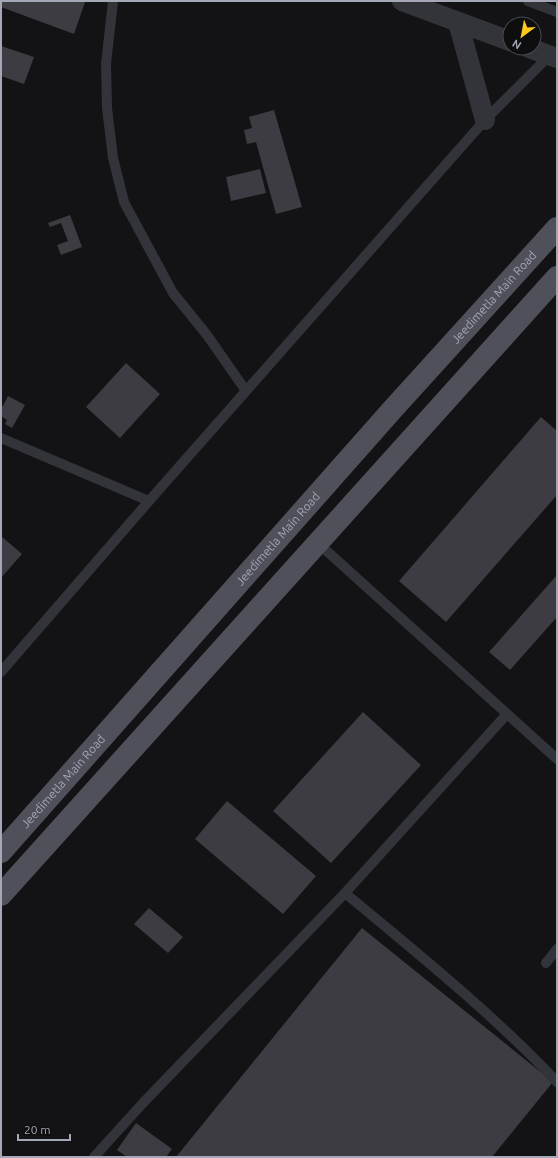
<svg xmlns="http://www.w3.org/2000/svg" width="558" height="1158" viewBox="0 0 558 1158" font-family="Ubuntu,sans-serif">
  <rect width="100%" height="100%" fill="#131315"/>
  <path fill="#3c3c42" d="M1 1H82L85 2 74 34 1 7Z
    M1 46 34 57 24 84 1 76Z
    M274 110 302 207 276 214 256 142 247 144 244 130 252 128 249 117Z
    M260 169 266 193 231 201 226 177Z
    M70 215 82 247 61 255 57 245 68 241 61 223 50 227 48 223Z
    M126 363 160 394 120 438 86 407Z
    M8 396 25 405 12 428 5 424 7 420 1 416V406H3Z
    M541 417 557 431V495L446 622 399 581Z
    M1 536 22 554 1 578Z
    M557 575V617L510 670 489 652Z
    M363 712 421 765 331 863 273 811Z
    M227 801 316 876 283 914 195 839Z
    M149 908 183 937 168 953 134 924Z
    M362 928 553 1082 492 1157H176Z
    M136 1123 172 1149 166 1157H127L117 1150Z"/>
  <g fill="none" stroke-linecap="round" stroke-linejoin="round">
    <path stroke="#33343a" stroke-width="10" d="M113 1 106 64 107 108 113 158 124 202 173 293 207 335 246 391
      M528 1 557 12
      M1 438 149 501
      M319 544 557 759
      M1 672 149 501 485 120 550 55
      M345 893C418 954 492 1013 557 1082
      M546 963 557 949
      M94 1157 143 1103 345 893 507 714"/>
    <path stroke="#33343a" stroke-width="20" d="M402 1 510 41
      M458 22 485 120
      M529 48 557 58"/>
    <g stroke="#4f5059" stroke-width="22">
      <path id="s1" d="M1 852 392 410 557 228"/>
      <path d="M1 895 557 277"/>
    </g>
  </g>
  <g text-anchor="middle" stroke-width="3" stroke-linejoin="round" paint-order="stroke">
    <g font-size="12" fill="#a3a7b6" stroke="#0e0e0f">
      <text dy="4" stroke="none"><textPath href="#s1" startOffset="742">Jeedimetla Main Road</textPath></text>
      <text dy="4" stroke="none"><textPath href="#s1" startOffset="418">Jeedimetla Main Road</textPath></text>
      <text dy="4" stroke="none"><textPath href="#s1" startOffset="94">Jeedimetla Main Road</textPath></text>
    </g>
  </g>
  <rect width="558" height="1158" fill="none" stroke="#a3a7b6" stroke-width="4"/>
  <g transform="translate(522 36) rotate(212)"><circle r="19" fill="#0e0e0f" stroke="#4a4b52"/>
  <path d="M0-3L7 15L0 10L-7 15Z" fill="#ffc820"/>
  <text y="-6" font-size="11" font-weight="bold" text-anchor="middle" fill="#a3a7b6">N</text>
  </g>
  <path d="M18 1134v6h52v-6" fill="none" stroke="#a3a7b6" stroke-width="2"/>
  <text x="24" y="1134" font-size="12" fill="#a3a7b6" stroke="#0e0e0f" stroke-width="3" paint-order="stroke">20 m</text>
</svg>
